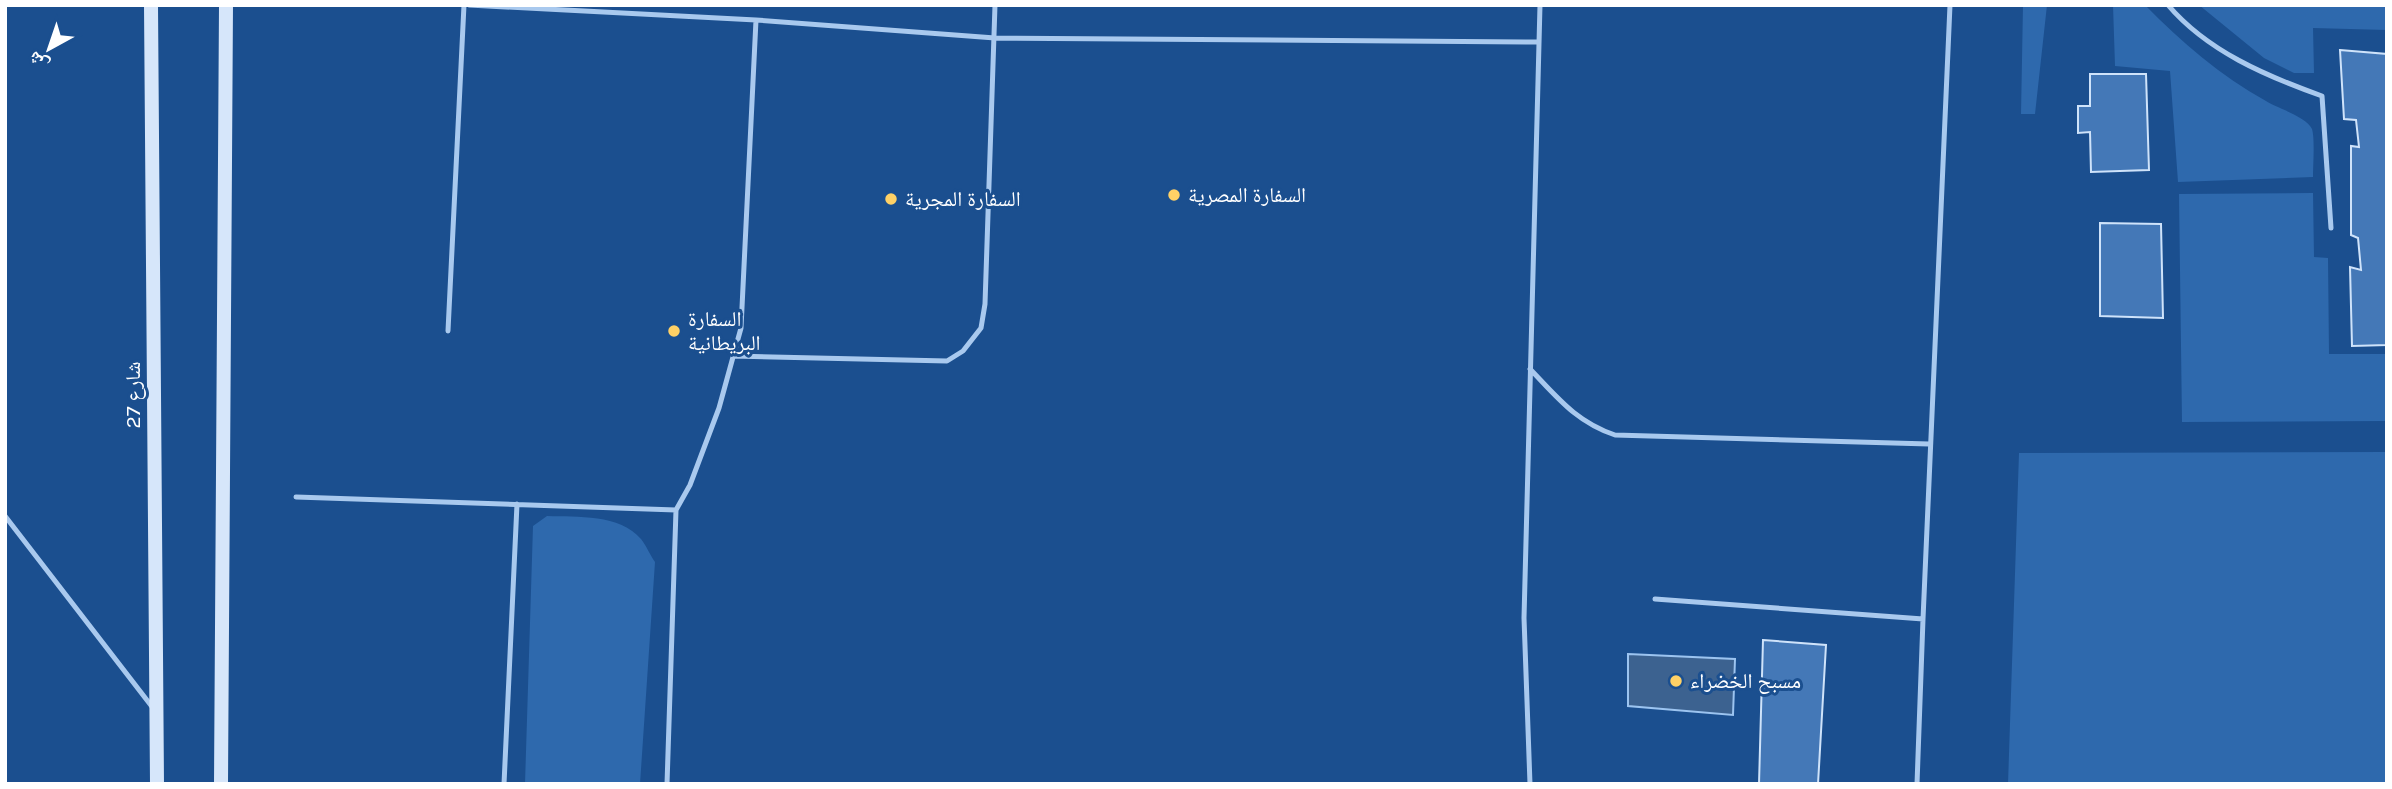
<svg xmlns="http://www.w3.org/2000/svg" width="2392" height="789" viewBox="0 0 2392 789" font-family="Karla,'Noto Naskh Arabic',sans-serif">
  <rect width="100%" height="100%" fill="#1b4f8f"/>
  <path fill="#2e69ad" d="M2023 5H2047L2035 114H2021Z
    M2113 5H2145C2181 42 2221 76 2266 101 2277 108 2307 117 2312 129 2315 139 2313 165 2313 177L2178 182 2170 71 2115 66Z
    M2199 5H2387V30L2313 28 2314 73H2294L2264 58Z
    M2313 193 2314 257 2328 258 2329 354H2387V421L2182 422 2179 194Z
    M2387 452V784H2008L2019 453Z
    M547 516C577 517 620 514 641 539 646 545 650 555 655 562L640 784H525L533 526Z"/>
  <path fill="#3c6290" stroke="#9cc4f0" stroke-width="2" d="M1628 654 1735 659 1733 715 1628 706Z"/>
  <path fill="#4478b7" stroke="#cfe3fa" stroke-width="2" d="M2340 50 2387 54V345L2352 346 2350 267 2361 270 2358 238 2351 235V146L2359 147 2356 120 2344 119Z
    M2090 74H2146L2149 170 2091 172 2090 132 2078 133V106H2090Z
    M2100 223 2161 224 2163 318 2100 316Z
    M1763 640 1826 645 1818 784H1759Z"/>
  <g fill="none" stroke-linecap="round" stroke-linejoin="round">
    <path stroke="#a9c9ee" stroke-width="5" d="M469 5 756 20
      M2168 5C2207 51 2266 76 2322 96L2331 228
      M448 331 464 5
      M733 356 947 361 963 351 981 328 985 304 995 5
      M1530 369C1557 397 1576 422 1615 435L1929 444
      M296 497 676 510
      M5 516 153 708
      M1655 599 1923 619 1950 5
      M504 784 517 504
      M667 784 676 510 690 485 719 408 741 328 756 20 995 38 1539 42
      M1530 784 1524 618 1540 5
      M1917 784 1923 619"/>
    <path stroke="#d6e6fa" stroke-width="14" d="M151 5 157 784
      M221 784 226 5"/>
  </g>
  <g fill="#ffd166" stroke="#1b4f8f" stroke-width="2.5">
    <circle cx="1174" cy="195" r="7"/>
    <circle cx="891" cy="199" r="7"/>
    <circle cx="674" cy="331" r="7"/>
    <circle cx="1676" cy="681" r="7"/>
  </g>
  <g text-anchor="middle" stroke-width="6" stroke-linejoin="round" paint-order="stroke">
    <g font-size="21" fill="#fff" stroke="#1b4f8f" text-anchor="start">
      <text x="1188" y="202">السفارة المصرية</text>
      <text x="905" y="206">السفارة المجرية</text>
      <text x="688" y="326">السفارة<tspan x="688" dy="24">البريطانية</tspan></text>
      <text x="1690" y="688">مسبح الخضراء</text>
    </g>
    <g font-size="21" fill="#fff" stroke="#1b4f8f">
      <text transform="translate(133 395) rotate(-90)" y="7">شارع 27</text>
    </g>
  </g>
  <rect width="2392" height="789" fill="none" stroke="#ffffff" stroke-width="14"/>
  <g transform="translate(49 49) rotate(220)" stroke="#1b4f8f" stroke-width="5" paint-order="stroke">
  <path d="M0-5L12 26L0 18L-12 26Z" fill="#ffffff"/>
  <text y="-10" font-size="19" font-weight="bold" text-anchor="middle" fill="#ffffff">ش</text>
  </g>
</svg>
